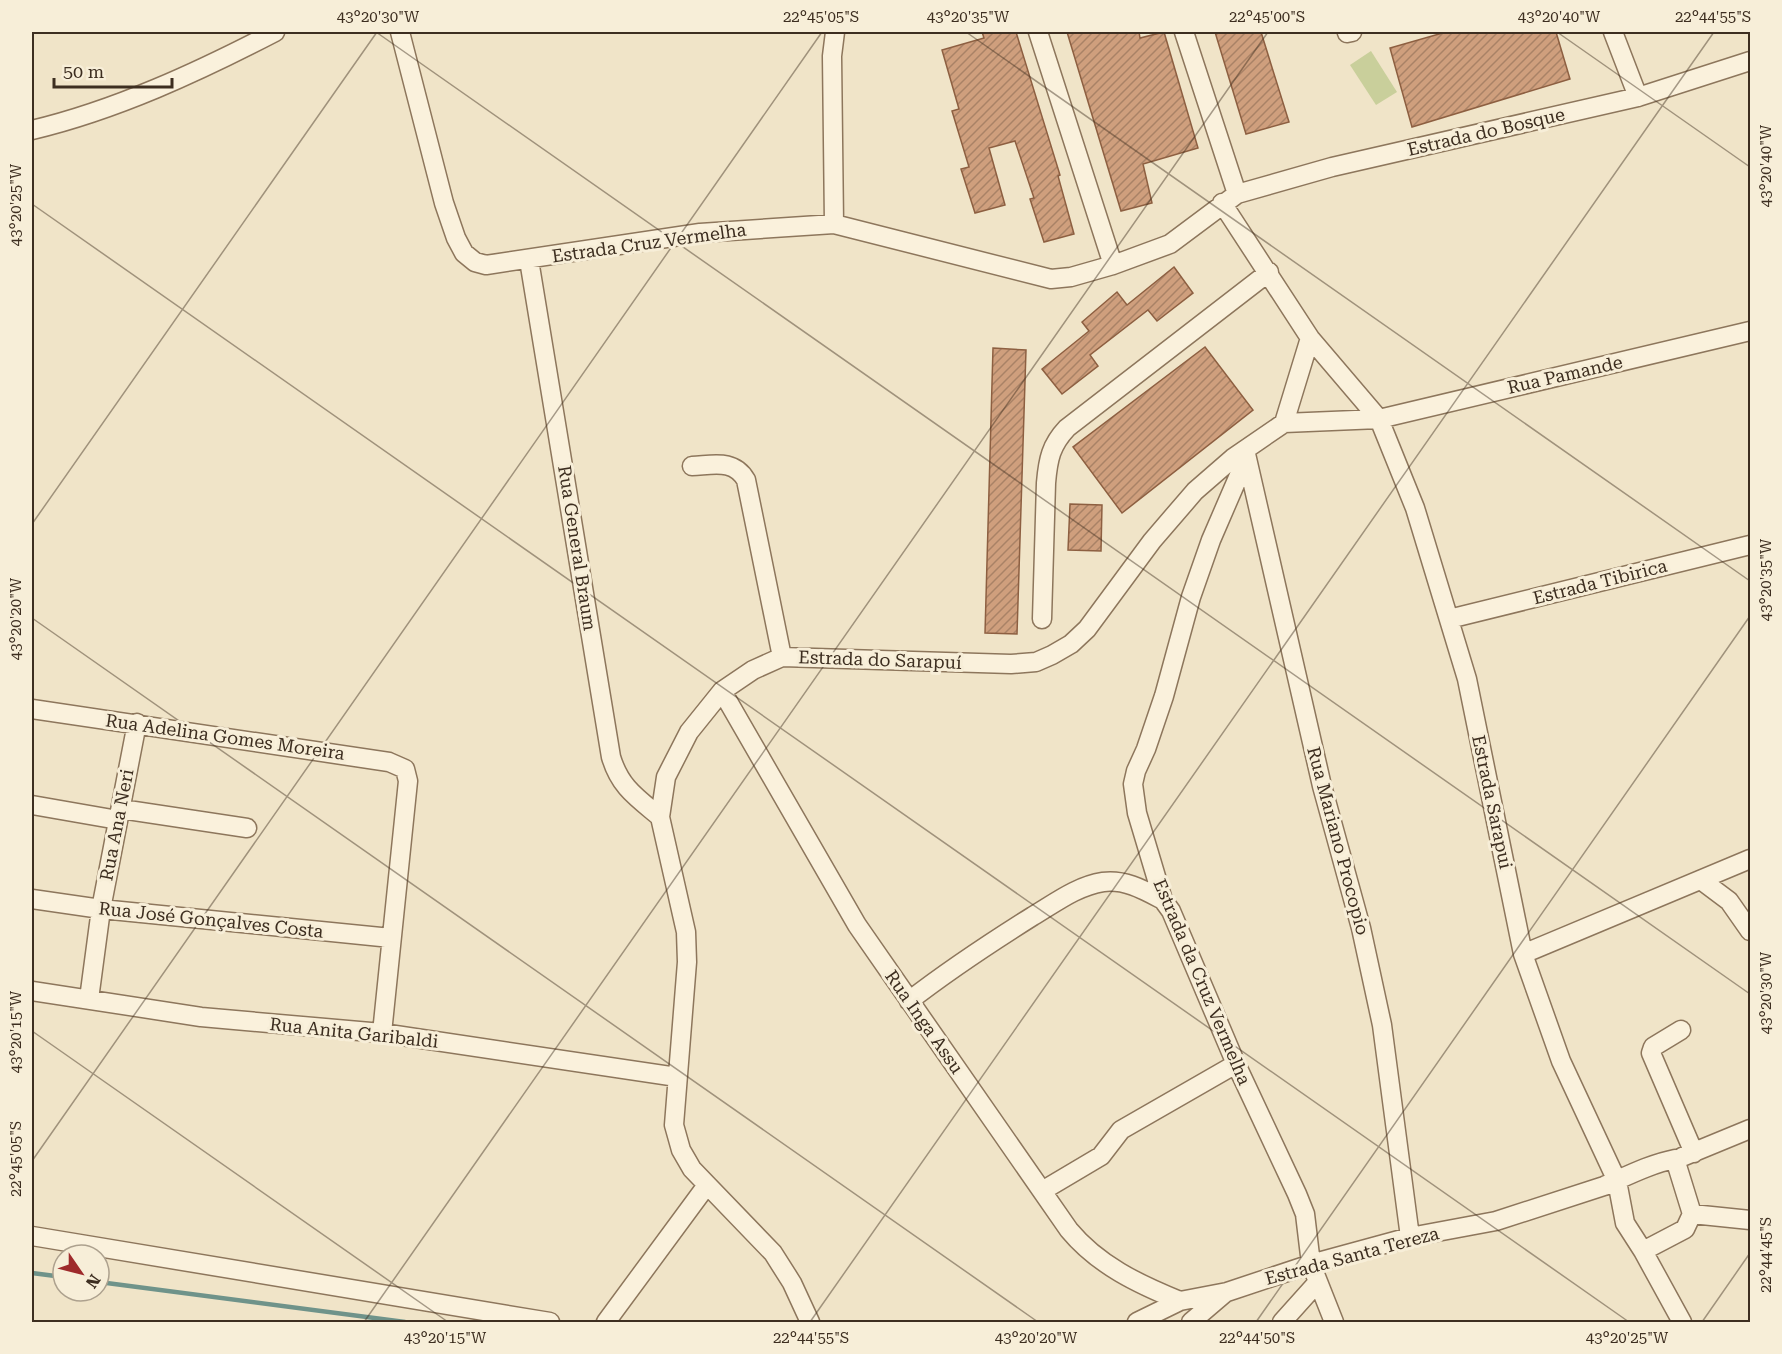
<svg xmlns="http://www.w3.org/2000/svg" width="1782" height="1354" viewBox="0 0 1782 1354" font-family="'Roboto Serif',serif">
  <defs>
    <pattern id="building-hatch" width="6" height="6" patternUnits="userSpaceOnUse" patternTransform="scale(1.5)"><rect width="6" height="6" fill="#cf9f7d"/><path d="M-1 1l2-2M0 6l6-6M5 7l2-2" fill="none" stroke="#a98266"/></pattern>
  </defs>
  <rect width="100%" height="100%" fill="#f0e4c8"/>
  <path fill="#c9cf9b" d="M1371 51 1397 92 1376 105 1350 65Z"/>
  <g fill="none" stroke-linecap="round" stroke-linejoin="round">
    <path stroke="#6f938a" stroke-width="4.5" d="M32 1273 63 1277
      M99 1282 405 1322"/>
  </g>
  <path fill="url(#building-hatch)" stroke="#8d5f41" stroke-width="1.5" d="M982 32H1016L1060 175 1058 176 1074 234 1044 242 1030 199 1034 198 1015 141 989 148 1005 205 975 213 961 169 969 167 952 111 959 109 942 50 984 38Z
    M1067 32H1139L1140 38 1164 32 1198 148 1143 164 1152 203 1121 211Z
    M1215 32H1261L1289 122 1246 134Z
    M1446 32H1556L1570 79 1412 127 1390 48Z
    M1174 267 1193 293 1157 321 1148 310 1090 355 1098 366 1062 394 1042 369 1089 331 1082 322 1117 292 1127 305Z
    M1205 347 1253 410 1122 513 1073 447Z
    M993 348 1026 350 1017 634 985 633Z
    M1070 504 1102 505 1101 551 1068 550Z"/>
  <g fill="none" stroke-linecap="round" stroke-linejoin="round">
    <g stroke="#8d765c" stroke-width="21">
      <path id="street" d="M400 32 444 203 456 238 464 253 475 262 486 265 700 233 834 224 1051 279 1071 277 1113 265 1170 244 1237 194 1332 167 1638 97 1750 61
        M1038 32 1113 265
        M1184 32 1237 194
        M1613 32 1638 97
        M1347 33 1352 32
        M32 130C116 110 198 72 275 32
        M834 224 832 56 835 32
        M529 260 611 757C620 787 636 797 660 817
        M1284 423 1310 338
        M1246 454 1322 786 1361 928 1382 1025 1410 1237
        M1246 459 1211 540 1191 597 1164 696 1146 749 1136 771 1133 784 1137 813 1163 900 1171 911 1236 1064 1297 1194 1305 1214 1311 1264 1334 1322
        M692 466C714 465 734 459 746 480L782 657
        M1042 619 1046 483C1048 459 1051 445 1067 428L1269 272
        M1449 619 1750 545
        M722 691 857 925 1069 1230C1098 1265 1138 1284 1180 1301
        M32 709 389 762 405 769 408 781 382 1033
        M32 805 118 820
        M121 809 247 828
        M1701 880 1729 901 1750 931
        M32 899 101 909 391 938
        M1523 954 1750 859
        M32 991 201 1017 382 1033 677 1077
        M89 999 101 909 137 723
        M909 1001C949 970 990 943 1033 916 1055 903 1077 886 1103 882 1125 879 1144 890 1163 900
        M1681 1030 1653 1047 1651 1053 1694 1153
        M1682 1157 1750 1129
        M1042 1191 1101 1156 1121 1130 1236 1064
        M1692 1214 1750 1220
        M32 1236 550 1322
        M1643 1251 1682 1322
        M606 1322 707 1185
        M810 1322 792 1283 773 1253 692 1169 681 1150 674 1125 687 962 686 932 660 817 666 777 689 732 722 691 753 670 782 657 1011 664 1036 662 1052 655 1071 644 1087 629 1152 541 1195 491 1233 458 1284 423 1379 419 1750 331
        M1137 1322 1180 1301 1227 1292 1311 1264 1410 1237 1496 1221 1604 1186C1627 1176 1650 1164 1675 1159L1692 1214 1685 1229 1643 1251 1625 1223 1617 1181 1561 1061 1523 954 1467 679 1415 508 1379 419 1310 338 1222 203
        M1191 1322 1225 1293
        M1282 1322 1317 1283"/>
    </g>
    <use href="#street" stroke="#faf1dc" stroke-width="18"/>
  </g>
  <path fill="none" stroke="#3d2e20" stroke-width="1.5" stroke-opacity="0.45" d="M376 32 1750 994M966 32 1750 581M1557 32 1750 167M32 204 1629 1322M32 524 377 32M32 618 1038 1322M32 1031 448 1322M32 1161 822 32M364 1322 1268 32M810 1322 1714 32M1256 1322 1750 616M1702 1322 1750 1253"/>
  <g text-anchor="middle" stroke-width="6" stroke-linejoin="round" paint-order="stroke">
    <g font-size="18" fill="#3d2e20" stroke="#f7eed8">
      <text transform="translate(1486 132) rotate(-13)" y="6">Estrada do Bosque</text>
      <text transform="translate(649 243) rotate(-8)" y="6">Estrada Cruz Vermelha</text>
      <text transform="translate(1565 375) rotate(-13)" y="6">Rua Pamande</text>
      <text transform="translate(577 548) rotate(81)" y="6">Rua General Braum</text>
      <text transform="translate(1600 582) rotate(-14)" y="6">Estrada Tibirica</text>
      <text transform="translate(880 660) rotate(2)" y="6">Estrada do Sarapuí</text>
      <text transform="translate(225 737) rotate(8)" y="6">Rua Adelina Gomes Moreira</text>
      <text transform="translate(1492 802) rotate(78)" y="6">Estrada Sarapui</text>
      <text transform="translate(117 825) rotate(-79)" y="6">Rua Ana Neri</text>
      <text transform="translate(1338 841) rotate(75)" y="6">Rua Mariano Procopio</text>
      <text transform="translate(211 920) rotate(6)" y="6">Rua José Gonçalves Costa</text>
      <text transform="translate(1202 982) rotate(67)" y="6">Estrada da Cruz Vermelha</text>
      <text transform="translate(924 1022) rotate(55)" y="6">Rua Inga Assu</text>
      <text transform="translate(354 1033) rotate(6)" y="6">Rua Anita Garibaldi</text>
      <text transform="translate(1352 1256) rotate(-15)" y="6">Estrada Santa Tereza</text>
    </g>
  </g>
  <rect width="1782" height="1354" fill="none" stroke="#f7eed8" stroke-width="66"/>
  <g transform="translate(81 1273) rotate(125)"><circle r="28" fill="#f7eed8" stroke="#ada18e" stroke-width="1.5"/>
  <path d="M0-4.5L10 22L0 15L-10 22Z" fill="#9e2a2b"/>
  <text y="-9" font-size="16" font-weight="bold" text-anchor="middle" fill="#3d2e20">N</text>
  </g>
  <path d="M54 78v9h118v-9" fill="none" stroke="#3d2e20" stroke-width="3"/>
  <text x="63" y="78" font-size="18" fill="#3d2e20" stroke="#f7eed8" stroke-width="4.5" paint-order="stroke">50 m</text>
  <rect x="33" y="33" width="1716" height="1288" fill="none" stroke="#3d2e20" stroke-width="2"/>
  <g font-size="15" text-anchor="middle" fill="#3d2e20">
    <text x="378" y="22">43°20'30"W</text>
    <text x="821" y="22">22°45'05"S</text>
    <text x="968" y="22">43°20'35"W</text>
    <text x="1267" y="22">22°45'00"S</text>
    <text x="1559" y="22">43°20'40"W</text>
    <text x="1713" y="22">22°44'55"S</text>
    <text transform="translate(1766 166) rotate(-90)" y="5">43°20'40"W</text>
    <text transform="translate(16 205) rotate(-90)" y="5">43°20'25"W</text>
    <text transform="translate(1766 580) rotate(-90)" y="5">43°20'35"W</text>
    <text transform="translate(16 619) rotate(-90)" y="5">43°20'20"W</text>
    <text transform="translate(1766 993) rotate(-90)" y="5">43°20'30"W</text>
    <text transform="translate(16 1032) rotate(-90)" y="5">43°20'15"W</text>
    <text transform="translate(16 1159) rotate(-90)" y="5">22°45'05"S</text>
    <text transform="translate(1766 1255) rotate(-90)" y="5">22°44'45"S</text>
    <text x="445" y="1343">43°20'15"W</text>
    <text x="811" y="1343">22°44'55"S</text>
    <text x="1036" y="1343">43°20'20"W</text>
    <text x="1257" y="1343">22°44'50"S</text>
    <text x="1627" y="1343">43°20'25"W</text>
  </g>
</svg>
